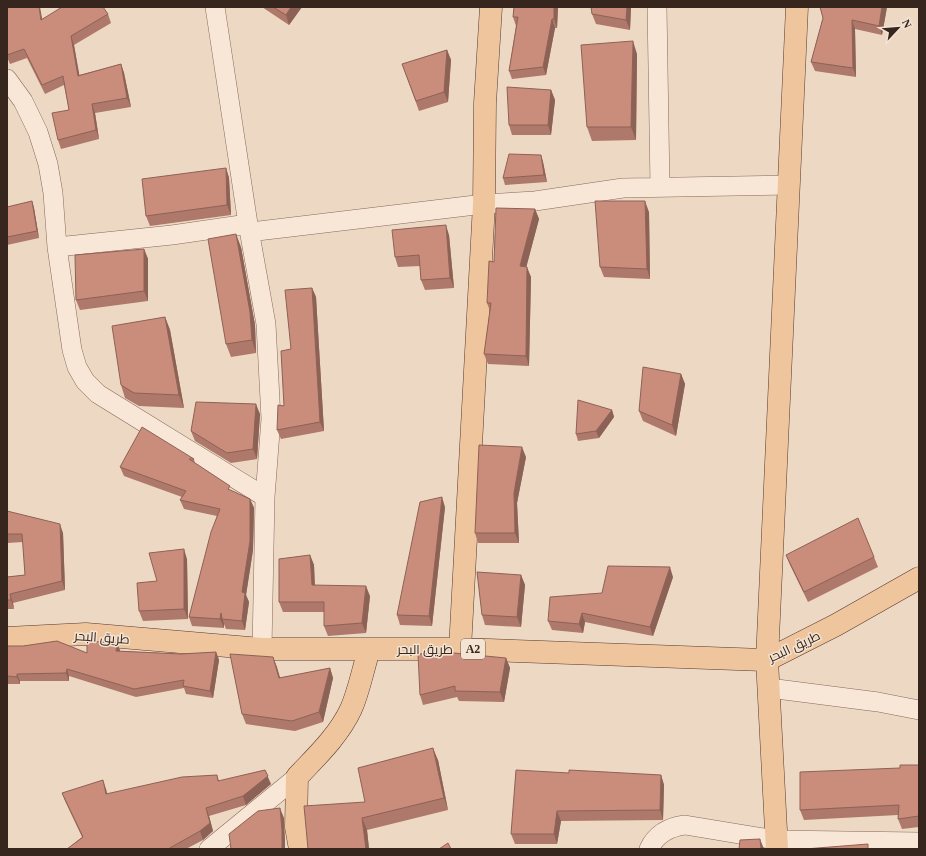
<svg xmlns="http://www.w3.org/2000/svg" width="926" height="856" viewBox="0 0 926 856" font-family="'Times New Roman',Cairo,serif">
  <rect width="100%" height="100%" fill="#edd8c4"/>
  <g fill="none" stroke-linecap="round" stroke-linejoin="round">
    <g stroke="#87695b" stroke-width="20">
      <path id="minor" d="M215 7 248 224 266 324 271 419 265 497 262 649
        M657 7 660 187
        M7 79 23 101 38 132 48 164 53 193 57 247 72 350 77 367 85 381 98 394 265 497
        M250 232 484 204 535 201 623 188 789 185
        M57 247 172 235 248 224
        M769 688 878 702 919 710
        M209 849 297 777
        M649 849C656 834 669 827 685 825L776 840 919 842"/>
    </g>
    <g stroke="#55392f" stroke-width="23">
      <path id="major" d="M7 638 86 634 262 649H460L767 660 836 625 919 578
        M460 649 484 204 485 103 491 7
        M300 849 296 827 297 777C317 756 339 735 351 709 359 691 363 669 369 650
        M777 849 767 660 797 7"/>
    </g>
    <use href="#minor" stroke="#f8e7d7" stroke-width="19"/>
    <use href="#major" stroke="#efc59d" stroke-width="22"/>
  </g>
  <path fill="#ae786a" d="M7 7 42 19 108 14 111 23 74 45 79 75 121 64 124 73 131 107 95 113 99 139 61 149 58 140 69 110 64 85 45 94 27 58 10 64 7 57Z
    M262 7H302L289 25Z
    M514 7H558L557 28H555L546 75 512 79 509 71 516 26 513 17Z
    M591 7H631L630 30 596 24 592 14Z
    M820 7H887L882 35 855 29 856 77 815 71 811 62 823 18Z
    M447 50 451 60 448 102 419 111 402 64Z
    M637 54 636 140 592 141 587 127Z
    M551 90 555 100 551 135H512L509 125Z
    M541 155 543 162 547 182 505 185 503 178Z
    M226 168 229 178 231 215 150 226 146 216Z
    M32 201 34 208 39 238 7 245V207Z
    M535 209 539 219 526 267 531 277 529 366 488 364 484 354 490 311 487 303 494 262Z
    M649 212 650 279 604 277 600 267Z
    M449 235 454 288 425 290 421 280 420 266 398 267 395 257Z
    M241 247 255 325 256 353 231 357 226 344Z
    M144 249 148 259V301L80 310 76 300Z
    M312 288 316 297 324 431 281 439 277 430 284 406 291 349Z
    M165 317 170 330 184 408 139 406 125 398 121 385Z
    M681 374 685 384 676 436 643 421 639 411Z
    M612 410 614 417 599 438 578 441 576 434Z
    M260 414 257 459 231 463 195 441 191 431Z
    M526 457 517 503 519 543H478L475 533Z
    M194 459 195 463 231 491 250 499 254 508 253 550 246 595 249 602 245 630 226 629 224 624V628L192 626 189 617 217 516 184 509 180 500 182 497 124 476 120 467Z
    M445 507 432 626 400 625 397 615Z
    M7 511 63 533 65 590 13 603 14 609H7V577L25 575 23 542 7 543Z
    M310 555 314 565 315 585 370 596 366 633 328 636 324 626V612H283L279 602Z
    M786 555 874 557 878 567 808 602 790 565Z
    M187 559 188 619 143 621 139 611 157 581Z
    M521 575 525 585 521 627 485 625 482 615Z
    M673 577 653 636 585 622 583 633 552 630 548 621 602 593Z
    M7 646 87 653 120 651 181 654 216 652 219 660 213 698 186 694 184 688 136 697 69 676V681H20V684H7Z
    M273 657 280 678 330 668 333 678 323 722 295 731 246 724 242 714Z
    M506 658 510 668 504 702 459 701 457 697 423 705 420 695Z
    M438 760 448 810 367 830 369 849H308L365 802Z
    M919 765V827L902 829 898 819V815L804 820 800 810 900 768Z
    M569 773 661 775 664 785 663 820 561 821 557 844H515L511 834Z
    M217 775 219 781 271 784 246 805 209 816 213 831 203 840 186 849H67L82 837 65 801 62 793 106 789 107 794Z"/>
  <path fill="#8d6256" d="M39 7H40L44 29 41 20Z
    M291 7H302L289 25 286 15Z
    M554 7H558L557 28 554 19Z
    M627 7H631L630 30 626 20Z
    M882 7H887L882 35 879 26Z
    M552 19 555 28 546 75 543 67Z
    M852 20 855 29 856 77 853 68Z
    M71 36 74 45 81 84 78 76Z
    M633 41 637 54 636 140 631 127Z
    M447 50 451 60 448 102 444 92Z
    M121 64 124 73 131 107 127 98Z
    M551 90 555 100 551 135 548 125Z
    M92 104 95 113 99 139 96 130Z
    M541 155 543 162 547 182 544 175Z
    M226 168 229 178 231 215 227 205Z
    M32 201 34 208 39 238 37 231Z
    M645 201 649 212 650 279 647 269Z
    M535 209 539 219 524 276 520 266Z
    M446 225 449 235 454 288 450 278Z
    M236 234 241 247 255 325 256 353 252 340Z
    M144 249 148 259V301L144 291Z
    M527 267 531 277 529 366 526 356Z
    M312 288 316 297 324 431 320 422Z
    M165 317 170 330 184 408 179 395Z
    M681 374 685 384 676 436 672 425Z
    M256 404 260 414 257 459 253 449Z
    M612 410 614 417 599 438 596 431Z
    M522 447 526 457 517 503 519 543 515 533 514 493Z
    M442 497 445 507 432 626 429 616Z
    M250 499 254 508 253 550 246 595 249 602 245 630 242 621V592Z
    M60 524 63 533 65 590 62 581Z
    M184 549 187 559 188 619 184 609Z
    M310 555 314 565 315 595 312 585Z
    M670 567 673 577 653 636 650 627Z
    M521 575 525 585 521 627 517 617Z
    M366 586 370 596 366 633 362 623Z
    M10 594 13 603 14 609 11 600Z
    M221 613 224 624V628L220 619Z
    M582 613 585 622 583 633 579 624Z
    M117 643 120 650 119 658 116 651Z
    M216 652 219 660 213 698 210 691Z
    M273 657 277 667 283 688 279 678Z
    M506 658 510 668 504 702 500 692Z
    M330 668 333 678 323 722 319 712Z
    M67 669 69 676V681L66 673Z
    M17 674 20 681V684L17 677Z
    M433 748 438 760 448 810 444 798Z
    M265 770 271 784 246 805 243 796Z
    M661 775 664 785 663 820 660 810Z
    M103 780 106 789 109 802 106 794Z
    M206 808 209 816 213 831 203 840 200 831Z
    M280 808 284 818 285 839V849H282Z
    M557 811 561 821 557 844 554 834Z
    M362 818 367 830 369 849H366Z
    M760 839 764 849H761Z"/>
  <path fill="#ca8c7b" stroke="#8d6256" d="M7 7H39L41 20 62 7H103L108 14 71 36 78 76 121 64 127 98 92 104 96 130 58 140 52 113 69 110 63 76 42 85 24 49 7 55Z
    M273 7H291L286 15Z
    M514 7H554V19H552L543 67 509 71 518 17H513Z
    M591 7H627L626 20 592 14Z
    M820 7H882L879 26 852 20 853 68 811 62 823 18Z
    M633 41 631 127H587L581 45Z
    M447 50 444 92 416 101 402 64Z
    M507 87 551 90 548 125H509Z
    M509 154 541 155 544 175 503 178Z
    M226 168 227 205 146 216 142 179Z
    M32 201 37 231 7 237V207Z
    M595 201H645L647 269 600 267Z
    M496 208 535 209 520 266 527 267 526 356 484 354 491 303H487L489 261 494 262Z
    M446 225 450 278 421 280 419 255 395 257 392 230Z
    M236 234 250 312 252 340 226 344 208 239Z
    M144 249V291L76 300 75 255Z
    M312 288 320 422 277 430 278 405 284 406 281 351 291 349 285 290Z
    M165 317 179 395 134 393 121 385 112 326Z
    M643 367 681 374 672 425 639 411Z
    M578 400 612 410 596 431 576 434Z
    M196 402 256 404 253 449 227 453 191 431Z
    M142 427 194 459H189L230 486 228 489 250 499V541L242 592 245 593 242 621 222 619 221 613 220 619 189 617 211 532 220 509 180 500 186 491 120 467Z
    M479 445 522 447 514 493 515 533H475Z
    M442 497 429 616 397 615 420 502Z
    M7 511 60 524 62 581 10 594 11 600H7V577L25 575 22 534H7Z
    M858 518 874 557 804 592 786 555Z
    M184 549V609L139 611 137 583 157 581 149 553Z
    M310 555 312 585 366 586 362 623 324 626V602H279V559Z
    M608 566 670 567 650 627 582 613 579 624 548 621 550 597 602 593Z
    M477 572 521 575 517 617 482 615Z
    M57 641 87 653V641L117 643 116 651 181 654 216 652 210 691 183 686 184 680 134 689 67 669 66 673 17 674V677L7 676V646H23Z
    M454 653 506 658 500 692 455 691V686L420 695 418 654Z
    M230 654 273 657 279 678 330 668 319 712 292 721 242 714Z
    M433 748 444 798 362 818 366 849H308L304 806 365 802 358 768Z
    M900 765H919V816L898 819 899 805 800 810V772L900 768Z
    M265 770 268 776 243 796 206 808 210 823 200 831 168 849H67L83 837 62 793 103 780 106 794 182 777 217 775 218 781Z
    M516 770 569 773V770L661 775 660 810 557 811 554 834H511Z
    M280 808 282 830V849H231L229 834 258 811Z
    M760 839 761 849H739L740 840Z
    M448 843 451 849H439Z
    M868 844V849H805Z"/>
  <g text-anchor="middle" stroke-width="3" stroke-linejoin="round" paint-order="stroke">
    <rect fill="#f4e4d3" stroke="#705f54" stroke-width="1" x="461" y="639" width="24" height="20" rx="3"/>
    <g font-size="12" font-weight="bold" fill="#37261e">
      <text x="473" y="653">A2</text>
    </g>
    <g font-size="13" fill="#37261e" stroke="#f4e4d3">
      <text transform="translate(102 637) rotate(4)" y="5">طريق البحر</text>
      <text transform="translate(794 646) rotate(-25)" y="5">طريق البحر</text>
      <text x="425" y="654">طريق البحر</text>
    </g>
  </g>
  <rect width="926" height="856" fill="none" stroke="#37261e" stroke-width="16"/>
  <g transform="translate(898 28) rotate(64)" stroke="#f4e4d3" stroke-width="3" paint-order="stroke">
  <path d="M0-3L7 15L0 10L-7 15Z" fill="#37261e"/>
  <text y="-6" font-size="11" font-weight="bold" text-anchor="middle" fill="#37261e">N</text>
  </g>
</svg>
